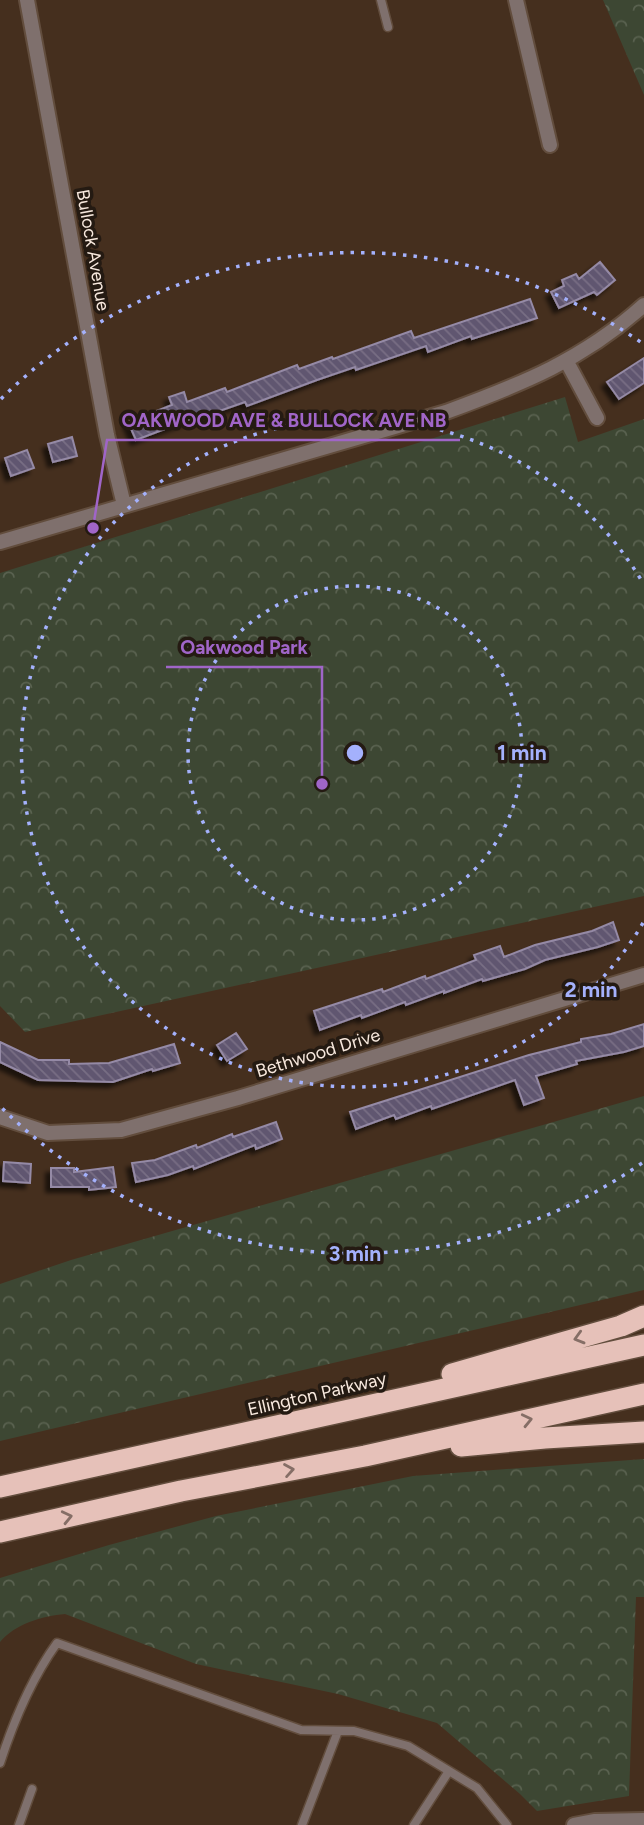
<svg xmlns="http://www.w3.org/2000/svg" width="644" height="1825" viewBox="0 0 644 1825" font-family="Figtree,sans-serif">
  <defs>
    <pattern id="forest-crowns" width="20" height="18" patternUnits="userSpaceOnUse" patternTransform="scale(1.75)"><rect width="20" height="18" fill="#3d4733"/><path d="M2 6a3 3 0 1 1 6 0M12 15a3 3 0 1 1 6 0" fill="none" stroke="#5a6250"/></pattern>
    <pattern id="building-back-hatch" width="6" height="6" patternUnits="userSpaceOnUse" patternTransform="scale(1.75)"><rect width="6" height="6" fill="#605670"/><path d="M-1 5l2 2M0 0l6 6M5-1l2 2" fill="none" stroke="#786e84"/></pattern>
    <filter id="shadow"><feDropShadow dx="-5" dy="5" stdDeviation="2" flood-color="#0009"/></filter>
  </defs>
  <rect width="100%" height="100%" fill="#452f1e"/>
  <path fill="url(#forest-crowns)" d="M603 0H644V95Z
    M565 397 578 442 644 419V896L25 1032 0 1006V573Z
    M644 1096V1290L0 1441V1284L71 1260Z
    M644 1459V1597H636L629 1796 537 1811 520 1794 437 1723 338 1694 196 1664 65 1614C42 1616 15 1624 0 1642V1578L109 1545 216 1516 413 1476Z"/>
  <path fill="url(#building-back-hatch)" stroke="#958aa6" stroke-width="2" filter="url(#shadow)" d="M600 262 615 280 597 295 594 292 559 308 551 292 564 286 562 280 576 274 579 279Z
    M530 299 537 318 472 339 471 336 428 352 426 346 356 370 355 367 317 380 247 406 245 402 208 415 207 413 136 440 128 422 172 405 169 397 184 392 187 402 225 388 227 392 297 365 299 369 332 357 333 359 411 331 414 338Z
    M644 358V383L619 399 607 382Z
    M72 437 77 456 53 462 48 444Z
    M27 450 34 468 11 476 5 458Z
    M613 922 619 940 598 947 545 960 525 969 483 981 482 979 444 993V991L406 1005 405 1002 362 1018 361 1015 320 1030 314 1011 382 989 383 992 425 976 426 979 476 960 474 955 500 946 504 957 535 945 592 931Z
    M644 1024V1046L624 1052 576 1061 577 1064 536 1076 544 1098 524 1105 515 1080 432 1109 431 1106 396 1119 394 1115 356 1129 350 1112 529 1055 581 1042V1039L611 1034Z
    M236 1033 247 1049 227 1061 217 1045Z
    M0 1042 38 1060H69V1064L109 1063 174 1044 180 1063 153 1071 152 1069 113 1082 38 1080 0 1062Z
    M276 1122 282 1139 256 1149 255 1145 194 1169 193 1166 168 1175 136 1182 132 1163 155 1160 196 1145 197 1148 232 1134 233 1137Z
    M4 1162 31 1164 30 1183 3 1181Z
    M113 1167 116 1187 89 1190V1187H51V1168H74V1172Z"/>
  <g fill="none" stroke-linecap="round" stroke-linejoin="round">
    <g stroke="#624d3d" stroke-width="11">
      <path id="service" d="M381 0 388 27
        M0 1763C14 1720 31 1679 57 1643L301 1730 354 1731 408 1746 477 1788 507 1825
        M19 1825 32 1789
        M302 1825 338 1731
        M414 1825 449 1771"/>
    </g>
    <g stroke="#624d3d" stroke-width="18">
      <path id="minor" d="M27 0 107 435 124 505
        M516 0 550 145
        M567 362 597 418
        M0 542 446 412C522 384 583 360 644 305
        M0 1117 48 1133 121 1130 238 1098 644 975
        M574 1825 595 1821 644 1820"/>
    </g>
    <g stroke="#624d3d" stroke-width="24">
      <path id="motorway" d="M452 1374 621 1326 644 1316
        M461 1446 545 1438 644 1432
        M0 1487 644 1345
        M0 1532 181 1491 365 1456 644 1394"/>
    </g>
    <use href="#service" stroke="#7f706d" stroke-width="8"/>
    <use href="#minor" stroke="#7f706d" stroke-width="14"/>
    <use href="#motorway" stroke="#e6c1b9" stroke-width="21"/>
  </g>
  <defs><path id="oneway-chevron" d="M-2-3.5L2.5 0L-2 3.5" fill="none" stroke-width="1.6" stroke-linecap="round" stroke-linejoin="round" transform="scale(1.75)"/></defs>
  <g stroke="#856e66">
    <use href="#oneway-chevron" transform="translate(579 1338) rotate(164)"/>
    <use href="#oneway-chevron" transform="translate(527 1420) rotate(-13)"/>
    <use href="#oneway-chevron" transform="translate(289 1470) rotate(-10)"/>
    <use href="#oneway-chevron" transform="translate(67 1517) rotate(-13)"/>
  </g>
  <g fill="none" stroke="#a4b1fc" stroke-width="3.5" stroke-dasharray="3.5 7">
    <circle cx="355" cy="753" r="167"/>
    <path d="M643 923A334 334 0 1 1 643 583"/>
    <path d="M642 1163A501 501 0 0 1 1 1107M1 399A501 501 0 0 1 642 343"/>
  </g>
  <g text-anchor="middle" stroke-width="7" stroke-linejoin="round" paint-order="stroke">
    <g font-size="18" fill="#f8e9de" stroke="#241a12">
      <text transform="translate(93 250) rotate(80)" y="6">Bullock Avenue</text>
      <text transform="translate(318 1053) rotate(-17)" y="6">Bethwood Drive</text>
      <text transform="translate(317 1394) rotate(-13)" y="6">Ellington Parkway</text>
    </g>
  </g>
  <circle cx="355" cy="753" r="10" fill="#a4b1fc" stroke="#241a12" stroke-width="3.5"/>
  <g font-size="21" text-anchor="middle" font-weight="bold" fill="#a4b1fc" stroke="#241a12" stroke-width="7" stroke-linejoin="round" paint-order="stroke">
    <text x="522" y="760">1 min</text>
    <text x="591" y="997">2 min</text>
    <text x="355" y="1261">3 min</text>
  </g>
  <path fill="none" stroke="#a065c8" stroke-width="2.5" d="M93 528L107 440H460M322 784L322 667H166"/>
  <g fill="#a065c8" stroke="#241a12" stroke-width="2.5">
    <circle cx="93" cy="528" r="7"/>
    <circle cx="322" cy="784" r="7"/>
  </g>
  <g font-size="19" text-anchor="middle" font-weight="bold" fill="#a065c8" stroke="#241a12" stroke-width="7" stroke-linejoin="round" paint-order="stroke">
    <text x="284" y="427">OAKWOOD AVE &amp; BULLOCK AVE NB</text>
    <text x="244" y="654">Oakwood Park</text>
  </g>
</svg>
